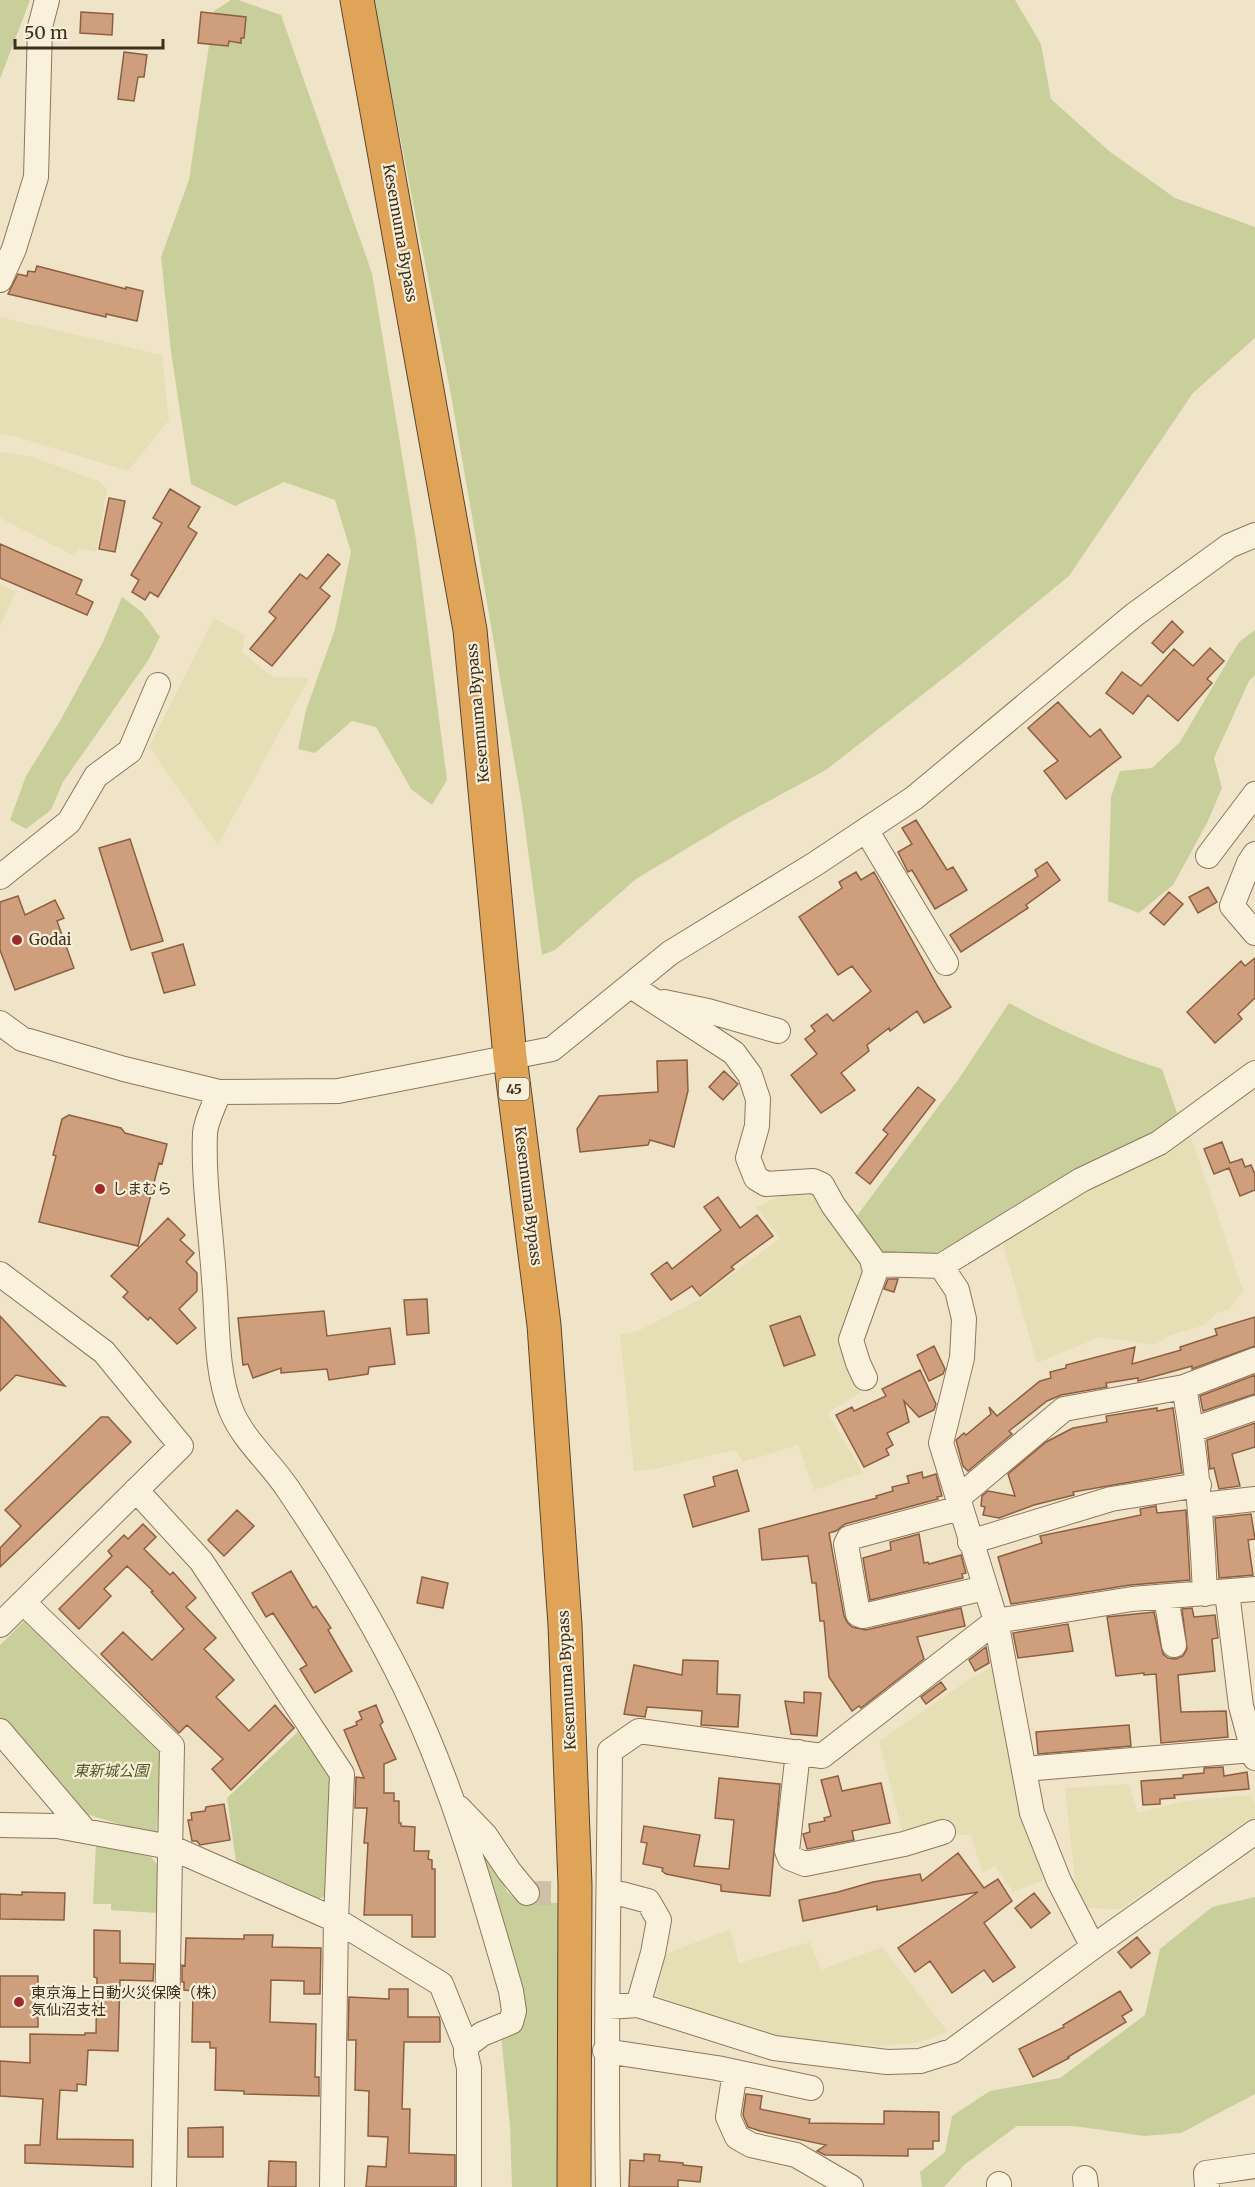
<svg xmlns="http://www.w3.org/2000/svg" width="1255" height="2187" viewBox="0 0 1255 2187" font-family="Merriweather,'Noto Sans JP',serif">
  <rect width="100%" height="100%" fill="#f0e4c8"/>
  <path fill="#e6deb5" d="M0 317 162 355 169 420 128 471 17 437 0 434Z
    M0 452 32 457 99 481 107 489 96 552 78 548 75 556 0 518Z
    M0 584 16 592 0 626Z
    M214 618 245 635 242 653 273 677 309 678 218 845 149 747Z
    M1189 1131 1243 1291 1229 1310 1218 1312 1205 1325 1170 1335 1155 1345 1100 1337 1037 1363 1001 1237Z
    M806 1189 819 1194 867 1260 845 1335 861 1392 828 1413 863 1473 814 1490 798 1445 743 1462 735 1450 654 1469 634 1471 620 1335 638 1331 697 1301 780 1238 756 1207 788 1192Z
    M1000 1662 1027 1818 1044 1880 1013 1892 995 1866 982 1872 971 1835H950L943 1819 902 1830 879 1741 967 1681Z
    M1129 1784 1138 1813 1184 1801 1250 1795 1255 1804V1818L1120 1909 1078 1908 1065 1788Z
    M730 1929 739 1963 810 1942 821 1970 882 1947 948 2032 917 2043 878 2046 771 2039 656 1995 666 1954Z"/>
  <path fill="#c9cf9b" d="M0 0H30L0 79Z
    M231 0H238L281 15 372 273 416 540 447 780 432 805 411 789 376 727 352 721 315 753 298 749 306 710 335 629 351 552 335 500 284 482 235 506 191 484 171 352 161 257 189 180 214 11Z
    M373 0H1015L1041 44 1051 99 1109 151 1175 198 1255 227V338L1193 393 1069 576 963 663 826 770 736 819 636 879 555 950 542 955 522 805 451 395Z
    M122 597 142 612 160 637 149 659 63 782 51 810 26 829 10 820 26 776 60 721 103 642Z
    M1255 630V675L1249 681 1214 758 1222 788 1207 823 1173 885 1139 913 1108 901 1111 797 1120 771 1152 768 1180 742 1239 642Z
    M1009 1003C1058 1030 1108 1052 1162 1069L1177 1113 1155 1137 921 1261 880 1252 853 1221 958 1080Z
    M27 1618 163 1755 156 1835 86 1814 0 1718V1645Z
    M302 1728 331 1774 327 1896 317 1899 236 1862 227 1798Z
    M96 1845 151 1857 160 1868 157 1913 111 1910V1904H93Z
    M485 1853 491 1855 507 1892 520 1902 561 1903 563 2187H512L510 2126 501 2035 514 2027 483 1858Z
    M1255 1897V2094L1181 2133 1144 2136 1074 2126H1017L964 2165 944 2187H922L920 2172 945 2152 952 2116 990 2091 1060 2078 1145 2015 1160 1949 1212 1907Z"/>
  <path fill="#cf9f7d" stroke="#8d5f41" stroke-width="1.5" d="M81 12 113 14 112 35 80 33Z
    M201 12 246 17 244 38H241V43L229 41 228 46 198 43Z
    M124 52 147 55 144 77H138L134 101 118 99Z
    M37 266 126 289V287L143 291 137 321 106 314V317L8 294 18 274 27 276 28 271 35 272Z
    M170 489 200 507 188 527 197 533 158 597 150 592 145 600 132 592 139 580 131 575 162 523 153 518Z
    M109 498 125 501 115 552 99 549Z
    M0 544 82 580 76 594 93 602 87 615 0 578Z
    M328 554 340 564 320 588 330 596 272 666 250 649 276 618 269 612 300 574 307 579Z
    M1172 621 1183 632 1163 653 1152 643Z
    M1210 648 1224 661 1207 679 1212 683 1178 721 1148 695 1133 714 1106 693 1122 672 1141 686 1174 649 1193 666Z
    M1058 702 1090 737 1100 729 1121 757 1066 799 1044 771 1058 761 1028 728Z
    M916 820 947 870 953 867 967 890 935 909 912 870 908 872 898 852 912 844 902 828Z
    M130 839 163 941 131 950 99 848Z
    M1047 862 1060 880 1026 905 1028 908 961 952 950 935 1038 876 1035 870Z
    M856 872 861 880 874 872 938 987 951 1007 924 1023 917 1011 890 1031 889 1028 867 1045 869 1051 841 1073 855 1090 821 1113 791 1075 817 1054 805 1039 815 1031 811 1026 827 1014 833 1021 871 991 852 966 838 975 799 917 842 888 839 882Z
    M1208 887 1217 902 1198 913 1189 897Z
    M1169 892 1183 904 1164 925 1150 913Z
    M18 896 25 915 55 900 64 918 57 921 74 968 15 990 0 950V902Z
    M183 944 195 985 164 993 152 953Z
    M1255 958V998L1238 1014 1242 1019 1215 1043 1187 1012 1241 961 1245 966Z
    M687 1060 688 1091 674 1147 650 1140 648 1145 580 1152 577 1129 599 1096 658 1092 657 1061Z
    M724 1071 738 1084 723 1100 709 1087Z
    M918 1087 935 1100 870 1184 856 1173 888 1134 883 1130Z
    M69 1115 121 1128 125 1133 167 1144 162 1164 159 1163 138 1246 39 1222 56 1156 53 1155 62 1119Z
    M1222 1142 1230 1163 1242 1159 1245 1167 1251 1165 1255 1174V1190L1240 1196 1229 1168 1214 1174 1204 1149Z
    M718 1197 740 1228 757 1215 773 1236 731 1267 734 1269 700 1296 692 1286 671 1300 651 1274 667 1262 672 1269 721 1230 704 1207Z
    M168 1218 185 1235 180 1240 194 1253 186 1262 197 1273V1291L179 1309 196 1328 177 1344 150 1317 148 1320 123 1297 128 1292 111 1276Z
    M888 1279H898L894 1292 884 1289Z
    M427 1299 429 1333 407 1335 404 1300Z
    M324 1311 327 1336 390 1328 395 1364 369 1367 368 1374 329 1380 327 1369 281 1373V1368L253 1378 248 1364 243 1365 238 1318Z
    M0 1316 48 1368 65 1386 16 1375 0 1391Z
    M800 1316 815 1355 784 1366 770 1326Z
    M1255 1317V1346L1192 1369V1366L1138 1381V1378L1106 1383 1107 1387 1061 1395 1047 1401 1009 1431 1012 1434 968 1471 963 1466 956 1440 964 1433 966 1435 991 1414 989 1407 997 1416 1040 1381 1051 1378 1050 1372 1066 1368V1365L1135 1347 1132 1364 1181 1350 1180 1347 1217 1335 1215 1329Z
    M934 1346 945 1369 943 1374 929 1381 917 1355Z
    M920 1370 936 1404 934 1410 919 1417 904 1401 909 1422 887 1433 893 1445 886 1449 889 1455 864 1467 836 1415 852 1407 854 1411 886 1396 882 1389Z
    M1255 1375V1394L1203 1411 1200 1396Z
    M1157 1408V1411L1173 1408 1182 1473 1073 1492 1074 1495 1034 1505 999 1518 983 1515 985 1507 981 1506 982 1496 988 1491 1015 1496 1008 1474 1046 1442 1073 1428 1107 1422 1106 1416Z
    M101 1417H108L131 1442 0 1567V1548L21 1526 5 1510Z
    M1255 1423V1447L1232 1454 1240 1486 1219 1489 1214 1468 1210 1469 1207 1440Z
    M737 1470 749 1511 693 1527 684 1495 715 1486 713 1477Z
    M922 1472 923 1478 936 1474 942 1496 937 1497 938 1499 845 1524 836 1531 829 1533 844 1616 847 1622 852 1627 866 1630 961 1608 965 1626 917 1637 924 1659 861 1708 859 1706 852 1711 829 1677 824 1621H820L816 1583H812L808 1556 762 1560 759 1529 877 1498 876 1496 893 1491 892 1487 909 1483 907 1476Z
    M1156 1506 1157 1513 1186 1510 1190 1580 1130 1585 1011 1604 998 1557 1042 1543 1040 1536 1141 1515 1140 1509Z
    M237 1510 254 1526 224 1556 208 1540Z
    M1251 1514 1255 1539 1248 1540 1253 1575 1219 1578 1215 1518Z
    M143 1524 156 1537 144 1549 170 1575 173 1572 196 1598 186 1607 216 1638 204 1649 234 1680 216 1697 249 1731 275 1705 294 1728 231 1790 212 1769 223 1759 187 1725 179 1733 101 1654 123 1632 152 1660 184 1629 151 1592 153 1591 127 1566 104 1589 111 1596 79 1629 59 1609 112 1556 108 1551 124 1535 128 1539Z
    M919 1534 924 1563 928 1562 929 1564 961 1555 966 1573 962 1574 963 1578 870 1600 863 1558 891 1550 890 1542Z
    M291 1571 313 1608 316 1606 331 1628 328 1630 352 1671 315 1693 300 1669 307 1665 273 1613 266 1617 252 1593Z
    M422 1577 448 1583 443 1608 417 1603Z
    M1192 1608 1194 1617 1215 1615 1218 1638 1212 1639 1215 1671 1178 1675 1181 1712 1226 1711 1228 1737 1161 1743 1156 1674 1144 1675V1673L1116 1676 1107 1617 1154 1612 1163 1654 1168 1658 1176 1659 1183 1656 1187 1649 1182 1609Z
    M1068 1624 1073 1651 1018 1658 1013 1633Z
    M986 1647 989 1663 975 1671 969 1660Z
    M683 1660 718 1661 717 1694 740 1695 738 1727 701 1725 702 1711 647 1707 645 1717 624 1714 634 1665 682 1675Z
    M941 1682 946 1689 926 1704 921 1697Z
    M804 1692 821 1693 817 1736 791 1734 785 1701 804 1703Z
    M376 1705 383 1722 380 1725 396 1759 384 1764V1793H394V1801H399V1823H401V1826L415 1827 414 1851H429L428 1859 432 1860V1869H435V1937H412V1915H364L368 1843H364L367 1808H355L356 1777 364 1778 344 1730 357 1725 356 1722 362 1719 359 1712Z
    M1129 1725 1131 1746 1038 1754 1036 1732Z
    M1223 1767 1224 1776 1247 1772 1249 1789 1174 1795 1175 1798 1160 1799V1804L1143 1805 1141 1781 1183 1778V1775L1204 1773V1768Z
    M838 1776 842 1791 881 1783 890 1823 852 1831 854 1840 807 1849 803 1834 810 1832 809 1824 825 1821 824 1818 831 1816 821 1780Z
    M719 1778 780 1784 770 1896 721 1891V1885L666 1874 662 1871 663 1868 643 1864 647 1843 641 1842 644 1826 700 1835 694 1866 729 1869 734 1820 715 1818Z
    M224 1804 230 1840 200 1845 197 1841H192L188 1820H192L191 1813 205 1811 206 1807Z
    M958 1853 984 1888 998 1879 1012 1901 984 1923 1015 1967 993 1982 984 1970 952 1993 930 1961 915 1972 898 1948 978 1892 877 1910V1906L803 1921 799 1900 838 1892 873 1882 920 1874 922 1881Z
    M22 1892 65 1893 64 1920 0 1919V1894L22 1895Z
    M1034 1893 1050 1913 1031 1928 1015 1908Z
    M94 1930 120 1931V1963L154 1964 153 1981 120 1980 118 2051 88 2050 86 2085 77 2084V2091L60 2090 57 2139 133 2140V2167L25 2163V2145H40L43 2099 0 2096V2061L30 2063V2034L85 2035V2033H96L97 1978 94 1977Z
    M244 1935H273L272 1947 321 1948 320 1994H304V1981L271 1980 270 2022 316 2024 315 2077H319V2096L244 2094V2091L215 2090 216 2048H210V2042H192L193 1991 184 1990V1982H182V1965L185 1966 186 1938 244 1939Z
    M1137 1937 1150 1953 1131 1968 1118 1952Z
    M0 1976H38V2027H0Z
    M389 1989H408V2017H439L440 2021V2042H404L402 2109H410L409 2153 455 2155V2187H366L368 2166 386 2167 388 2137 368 2136 369 2091 355 2090 356 2040H348L349 1997 389 1999Z
    M1120 1991 1132 2010 1122 2016 1126 2022 1068 2057 1069 2058 1033 2077 1019 2049 1064 2027 1063 2025Z
    M746 2094 762 2096 760 2109 810 2119 809 2123 884 2124V2111L939 2112V2141H933V2149H908V2156L825 2155 817 2151 826 2145 760 2131 748 2127 743 2115Z
    M223 2127V2157H188V2128Z
    M644 2154 660 2155 659 2161 683 2163V2165L702 2167 700 2182 678 2180V2187H629L630 2160 644 2161Z
    M269 2161 296 2162V2187H268Z"/>
  <g fill="none" stroke-linecap="round" stroke-linejoin="round">
    <path stroke="#ccc0a6" stroke-width="24" stroke-dasharray="24 12" stroke-linecap="butt" d="M527 1893 622 1894"/>
    <g stroke="#8d765c" stroke-width="26">
      <path id="minor" d="M0 280 14 249 36 177 40 27 47 0
        M866 830 946 963
        M1255 854 1249 863 1232 906 1255 933
        M1208 856 1255 794
        M0 877 69 822 96 776 130 751 158 685
        M631 986 734 1053 750 1075 758 1099 757 1126 748 1158 756 1178 766 1184 813 1181 822 1185 833 1205 873 1260 875 1273 851 1340 858 1363 865 1378
        M664 1002 708 1011 778 1031
        M0 1023 22 1039 124 1069 219 1092 338 1091 552 1049 670 953 815 864 914 798 1134 615 1229 546 1255 535
        M219 1092C215 1104 206 1120 205 1133 203 1181 211 1231 214 1279 218 1322 215 1370 231 1410 243 1440 270 1462 288 1489 331 1553 371 1617 405 1687 452 1784 481 1887 511 1991L514 2011 511 2022 482 2034 466 2046V2055L469 2068V2187
        M873 1264 941 1266 957 1290 964 1319 962 1358 941 1443 996 1621 1032 1813 1059 1881 1093 1947
        M941 1266 1081 1180 1159 1143 1255 1073
        M0 1274 104 1352 181 1446 0 1625
        M1184 1387C1197 1457 1202 1523 1205 1594
        M1192 1430 1255 1408
        M136 1490 201 1561 342 1774 336 1920 332 2187
        M959 1497 1064 1409 1184 1387 1255 1360
        M1202 1505 1255 1499
        M960 1508 849 1538 846 1544 858 1614 863 1616 985 1588
        M970 1542 1111 1499 1199 1485
        M1227 1592 1241 1706 1255 1758
        M1166 1597 1174 1645
        M23 1602 172 1746 164 2187
        M0 1731 85 1831
        M798 1752 787 1851 790 1858 805 1864 904 1844 943 1832
        M1024 1769 1253 1750
        M459 1808 485 1835 509 1871 527 1893
        M0 1825 57 1826 170 1847 336 1920 441 1984 466 2046
        M622 1894 648 1901 659 1920 653 1953 638 2005
        M608 2007 638 2005 774 2048 887 2062 920 2061 952 2051 1093 1947 1255 1832
        M605 2051 717 2068 811 2088
        M735 2072 728 2117 737 2137 751 2145 796 2155 851 2187
        M1085 2178 1086 2187
        M999 2184V2187
        M608 2187C605 2042 609 1897 610 1751L639 1731 822 1756 996 1621 1132 1599 1255 1589
        M1207 2187 1206 2173 1255 2166"/>
    </g>
    <g stroke="#5b4430" stroke-width="35">
      <path id="highway" d="M357 0 470 630 510 1057 544 1325 565 1625 575 1885 574 2187"/>
    </g>
    <use href="#minor" stroke="#faf1dc" stroke-width="24"/>
    <use href="#highway" stroke="#e0a458" stroke-width="33"/>
  </g>
  <g fill="#9e2a2b" stroke="#f7eed8" stroke-width="2">
    <circle cx="17" cy="940" r="6"/>
    <circle cx="100" cy="1189" r="6"/>
    <circle cx="19" cy="2002" r="6"/>
  </g>
  <g text-anchor="middle" stroke-width="4.5" stroke-linejoin="round" paint-order="stroke">
    <rect fill="#f7eed8" stroke="#756857" stroke-width="1.5" x="499" y="1078" width="30" height="22" rx="4.5"/>
    <g font-size="14" font-weight="bold" fill="#3d2e20">
      <text x="514" y="1094">45</text>
    </g>
    <g font-size="15" fill="#3d2e20" stroke="#f7eed8">
      <text transform="translate(400 233) rotate(80)" y="5">Kesennuma Bypass</text>
      <text transform="translate(478 713) rotate(-95)" y="5">Kesennuma Bypass</text>
      <text transform="translate(528 1196) rotate(83)" y="5">Kesennuma Bypass</text>
      <text transform="translate(567 1680) rotate(-93)" y="5">Kesennuma Bypass</text>
    </g>
    <g font-size="15" fill="#3d2e20" stroke="#f7eed8" text-anchor="start">
      <text x="29" y="945">Godai</text>
      <text x="112" y="1194">しまむら</text>
      <text x="31" y="1998">東京海上日動火災保険（株）<tspan x="31" dy="17">気仙沼支社</tspan></text>
    </g>
    <g font-size="15" font-style="italic" fill="#4d5a26" stroke="#f7eed8">
      <text x="111" y="1776">東新城公園</text>
    </g>
  </g>
  <path d="M15 39v9h148v-9" fill="none" stroke="#3d2e20" stroke-width="3"/>
  <text x="24" y="39" font-size="18" fill="#3d2e20" stroke="#f7eed8" stroke-width="4.5" paint-order="stroke">50 m</text>
</svg>
